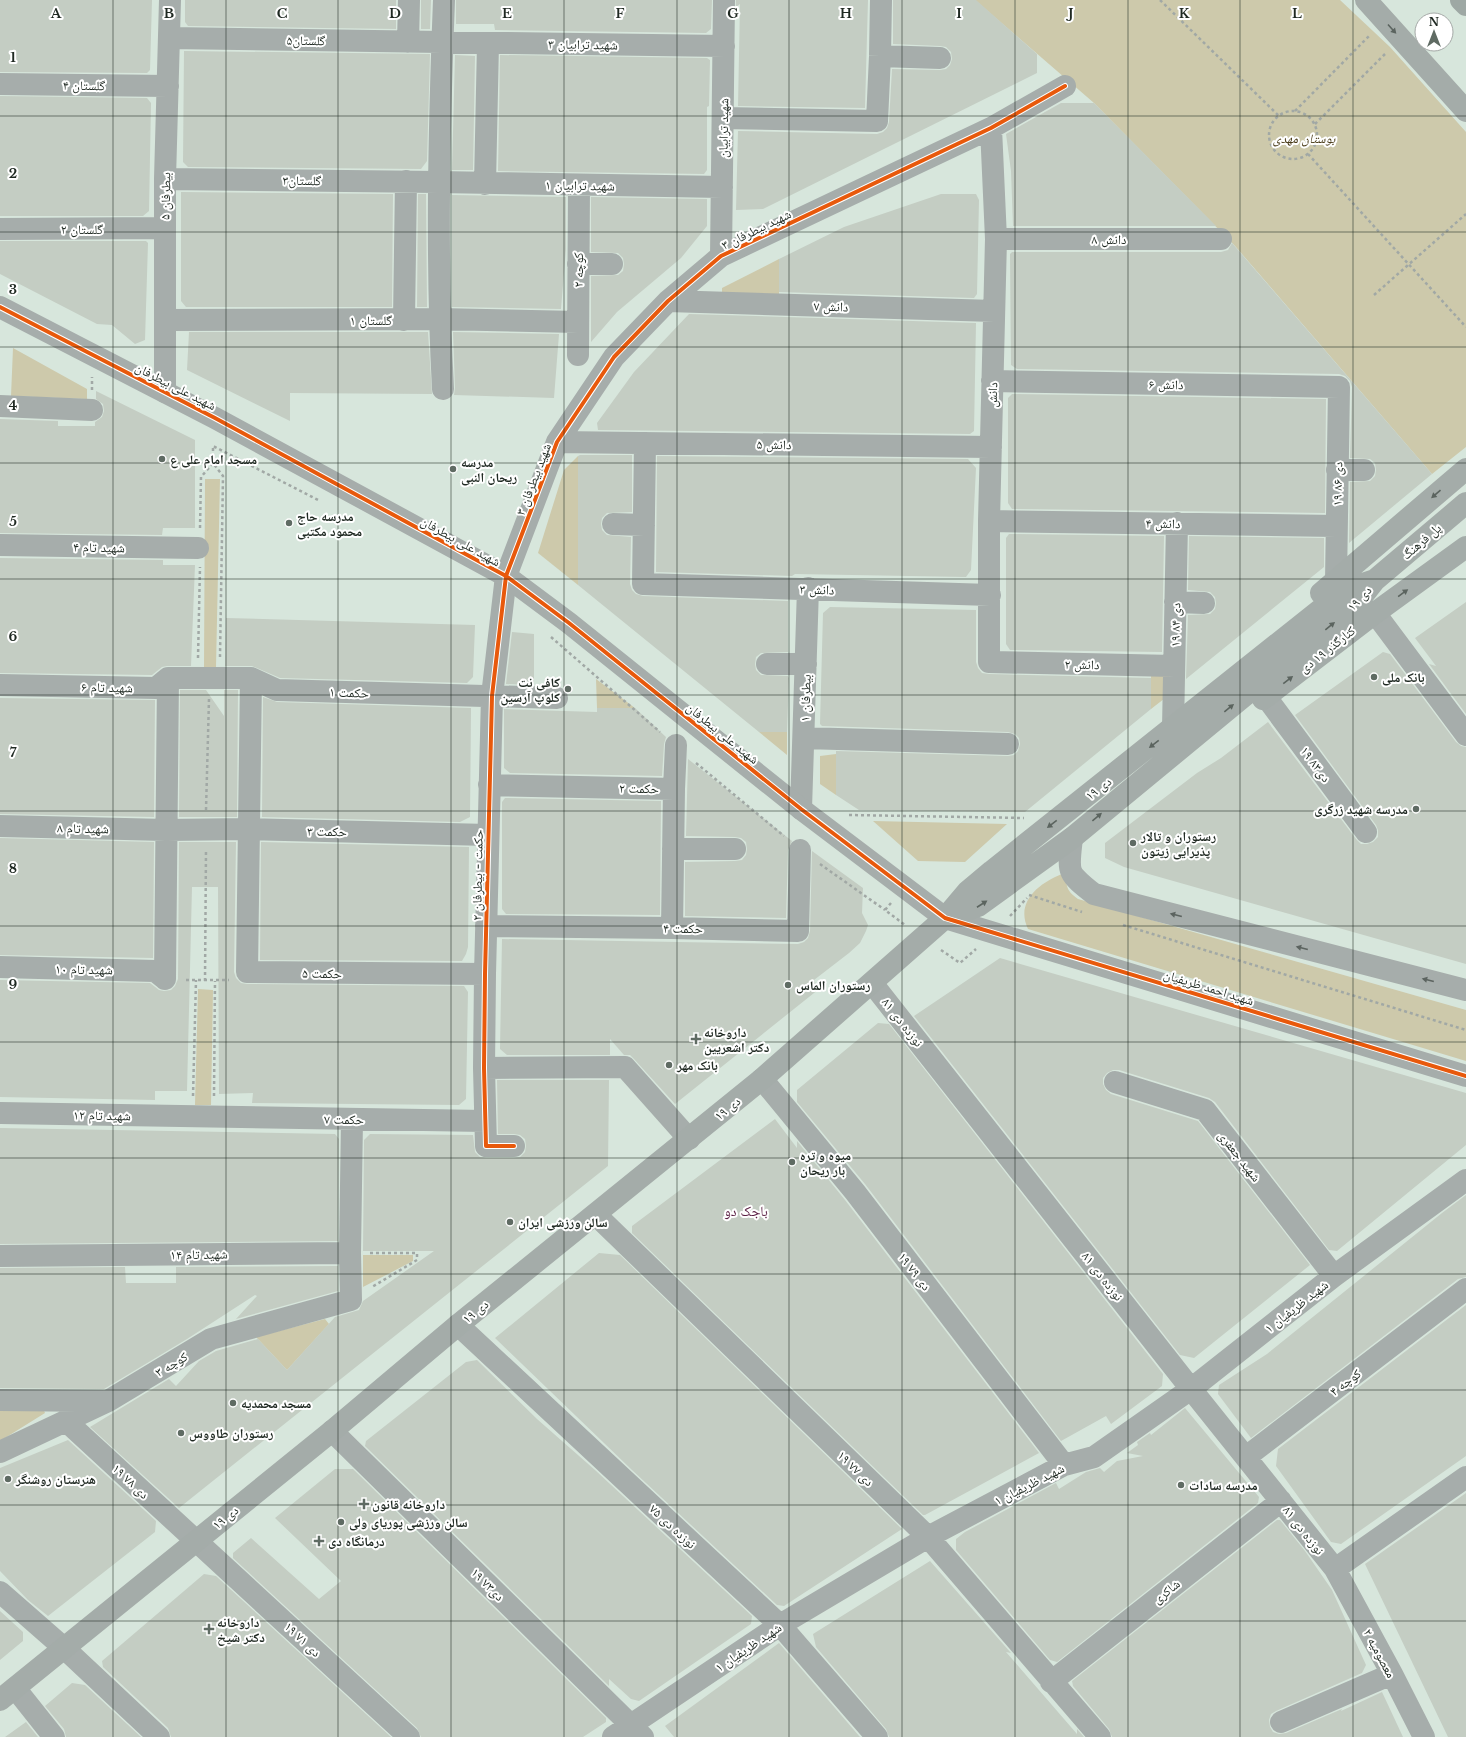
<svg xmlns="http://www.w3.org/2000/svg" width="1466" height="1737" viewBox="0 0 1466 1737" font-family="'Libre Baskerville','Noto Naskh Arabic',serif">
  <rect width="100%" height="100%" fill="#d7e6dc"/>
  <path fill="#cdc9ab" d="M975 0H1340L1390 47 1466 132V447L1432 474 1235 246 1094 103Z
    M779 259V298L722 296V288Z
    M13 348 87 389V399L11 396Z
    M578 456V585L538 553 564 470Z
    M205 479H220L216 667H204Z
    M1151 675H1169V695L1151 709Z
    M596 679 635 708H597Z
    M759 732H787V755Z
    M836 754V795L820 784V756Z
    M873 821 1007 824 965 862 918 861Z
    M1062 874C1070 886 1063 888 1078 899L1466 1010V1061L1028 929C1015 902 1039 883 1062 874Z
    M198 989 213 990 211 1105H195Z
    M363 1255H413V1261L363 1287Z
    M325 1319 329 1324 287 1370 256 1337Z
    M0 1408H43L45 1413 0 1441Z"/>
  <path fill="#c4cdc3" d="M0 0H152L150 70 147 73 0 72Z
    M185 0H396V29L188 26 185 22Z
    M421 0H431L430 29H421Z
    M456 0H712L711 29 706 33 495 30 494 24H456Z
    M736 0H868L865 108 738 106 740 4 736 7Z
    M893 0H976L1037 54V73L763 209 736 210 738 131 877 134 883 132 887 128 889 122 892 69 940 70 946 69 950 65 952 59 951 52 946 47 940 46 893 44Z
    M184 51 430 54 427 161 421 169 188 167 183 162Z
    M455 55 475 56 473 170H452Z
    M500 55 707 58 710 60 709 106 707 107V170L704 174 498 171Z
    M0 96 147 98 151 103 149 211 143 216H0Z
    M1061 103H1094L1216 226H1013L1011 171 1006 134Z
    M181 192 393 194 392 307H186L181 301Z
    M418 194H426L427 307H417Z
    M941 194H976L979 200 977 294 974 298 779 292V259L844 227Z
    M452 195 566 197V249L561 309 452 307Z
    M591 197 707 199V226L681 258 617 312 591 342V276L618 275 623 271 624 264 623 258 618 253 591 252Z
    M0 241H146L148 243 145 340 135 344 112 325 97 324 0 274Z
    M1232 243 1432 474 1349 543 1350 482 1370 481 1375 476 1376 470 1375 463 1370 459 1350 458 1352 387 1350 381 1345 376 1339 374 1017 369 1011 365 1010 254 1012 252H1221L1228 250Z
    M689 314 976 323 974 431 970 434 598 430 597 423 634 372Z
    M189 332H428L432 394 290 393V421L187 370Z
    M453 332 559 334 554 398 454 395 455 388Z
    M96 391 195 440V528H163L162 535 0 533V419L58 421V426H95V422L102 417 104 411 103 404 96 399Z
    M1012 394 1326 399 1325 513 1012 509 1008 503V398Z
    M580 455H632V512L607 513 602 518 601 524 602 530 607 535 631 537 630 584 632 590 636 594 643 596 788 601V652L761 653 756 657 755 664 756 670 761 675 788 676 789 678 787 732H759L578 585V456Z
    M657 456 968 459 976 468 971 570 966 577 795 574 792 576 656 572Z
    M1009 534 1164 536 1162 652 1010 650 1006 644V538Z
    M1189 536 1324 538V567L1186 679 1188 615 1210 614 1215 609 1216 603 1215 597 1210 592 1188 590Z
    M0 558 163 560V565H195L191 666H167L162 667 152 675 0 673Z
    M1466 602V714L1429 664 1436 666 1415 638Z
    M830 607 976 610V662L978 668 982 673 989 674 1151 678V709L1025 812 859 810 836 795V751L1008 756 1014 755 1018 751 1020 744 1019 738 1015 734 1008 732 822 726 820 724 823 613Z
    M226 618 475 625 473 677 467 683 280 678 252 666H225Z
    M512 632 534 634V685L506 684Z
    M1383 652 1390 654 1456 742 1461 746 1466 747V964L1124 867 1105 858V843L1197 773 1221 758 1268 722 1356 839 1361 844H1367L1373 842 1378 837V830L1376 825 1295 715Z
    M180 690H206L224 716V690H238L237 817H179Z
    M263 697 277 702 471 708 470 817 460 822 262 817Z
    M0 698 155 700 154 817 0 814Z
    M597 708H635L666 737 664 744 662 776 510 773 504 768V709L597 712Z
    M688 759 792 841 788 850 786 918 685 916V862L735 861 742 860 746 855 747 849 746 842 741 838 735 837 686 836Z
    M505 798 661 801 660 915 506 914 502 909V802Z
    M0 838 154 842 153 958 0 955Z
    M179 842H236L234 972 236 978 241 983 247 984 464 986 468 992 466 1099 459 1105 252 1103 253 1093 219 1094 218 887H192L187 1091H155V1100L0 1097V980L150 983 159 990 164 991 171 990 175 986 178 979Z
    M261 842 469 847 468 947 466 954 462 961 260 960Z
    M812 851 863 888 862 913 868 925 866 931 860 943 849 953 814 980 819 989 675 1104 634 1059 630 1055H624L610 1039V1055H507L500 1049 502 939 798 944 804 942 808 938 810 931Z
    M1000 958 1466 1093V1145L1337 1251 1329 1250 1215 1102 1209 1098 1119 1070H1113L1107 1073 1103 1078V1084L1106 1090 1111 1094 1198 1121 1310 1265 1194 1358 1180 1355 914 1016Z
    M878 1023 889 1024 1163 1374 1162 1386 1111 1424 1106 1416 1061 1441 865 1184 797 1102V1090Z
    M497 1080H609L608 1166 179 1508 90 1427 169 1379 176 1386 199 1361 216 1351 258 1339 287 1370 335 1317 359 1310 363 1301 434 1251H363L364 1140 370 1134 473 1135 475 1152 480 1157 486 1158H514L520 1157 525 1152 526 1146 525 1139 520 1135 514 1134H498Z
    M775 1119 797 1148V1141L845 1200 1039 1453 925 1515H923L632 1233V1226Z
    M0 1128 335 1134 339 1139 338 1241 0 1244Z
    M1466 1195V1277L1458 1279 1251 1438 1218 1394 1219 1385 1267 1354 1442 1213Z
    M599 1253 620 1255 902 1529 784 1606 777 1605 632 1470 495 1338Z
    M338 1266V1291L236 1319 257 1296 255 1295 187 1339 104 1389 0 1388V1268L125 1267 126 1283H176V1267Z
    M1466 1305V1456L1341 1544 1331 1542 1276 1466 1278 1449Z
    M477 1360 537 1419 595 1470 752 1616 751 1624 639 1701 631 1699 609 1679V1686L365 1446 366 1441 466 1362Z
    M1185 1408 1259 1497 1258 1503 1057 1662 1050 1660 956 1550V1539L965 1532 1056 1483 1059 1489 1086 1472 1100 1468 1104 1472 1117 1461 1143 1456 1127 1453 1138 1445 1137 1442 1150 1433 1151 1435Z
    M68 1440 156 1521 155 1532 48 1616 28 1600 0 1571V1468Z
    M335 1469H353L606 1718V1722L583 1737H421L417 1728 233 1558V1553L251 1538 319 1599 341 1581 275 1518Z
    M1466 1493V1737H1448L1365 1564Z
    M1277 1520H1280L1305 1551 1332 1590 1366 1665 1362 1673 1276 1711 1271 1714 1269 1720 1270 1727 1273 1732 1279 1734 1286 1733 1342 1709 1341 1711 1382 1692 1403 1737H1112L1109 1729 1073 1686 1072 1681Z
    M930 1561 1011 1653 1006 1652 1077 1734V1729L1084 1737H889L886 1729 816 1647 813 1634Z
    M204 1574 216 1576 391 1737H171L168 1728 103 1667 102 1661Z
    M0 1611 23 1632V1641L0 1660Z
    M779 1643 860 1737H674L665 1726Z
    M72 1683 85 1685 141 1737H66L64 1729 45 1706Z
    M26 1722 38 1737H5Z"/>
  <g fill="none" stroke-linecap="round" stroke-linejoin="round">
    <path stroke="#a1a8a5" stroke-width="2.5" stroke-dasharray="3 3" stroke-linecap="butt" d="M1160 0 1279 116
      M1295 111 1370 35
      M1269 135a24 24 0 1 1 48 0a24 24 0 1 1-48 0Z
      M1315 124 1386 53
      M1308 154 1466 327
      M1374 295 1466 214
      M92 390V377
      M213 463V446L320 501
      M200 528 201 477 213 463 223 476 220 657
      M551 637 660 732
      M198 658 200 567
      M696 763 784 836
      M206 810 209 699
      M849 815 1024 818
      M820 864 885 910
      M1029 895 1082 912
      M891 903 885 910 905 925
      M1010 916 1027 898
      M1123 925 1466 1030
      M941 950 960 963 976 949
      M186 980H229
      M205 981 206 849
      M193 1096 196 980
      M214 1096 215 981
      M370 1253H417V1260L372 1287"/>
    <path stroke="#a6adab" stroke-width="22" d="M169 38 724 46
      M408 42 409 0
      M880 56 940 58
      M0 84 168 86
      M723 118 877 121 880 56 881 0
      M991 128 996 239 989 521V662L1174 666
      M165 179 438 182 722 187
      M485 184 488 43
      M0 229 165 228
      M996 239H1221
      M721 256 724 0
      M578 264H612
      M668 301 994 311
      M165 320 439 319 578 322
      M404 320 406 181
      M578 355 579 185
      M992 381 1339 387 1336 581
      M443 389C436 259 439 130 444 0
      M165 392V179L170 0
      M0 406 92 410
      M557 442 991 447
      M645 443 643 584 990 595
      M1337 470H1364
      M989 521 1336 526
      M613 524 644 525
      M0 545 198 548
      M1175 602 1204 603
      M1375 613 1466 735
      M767 664H806
      M251 678 247 972 485 974
      M0 685 156 688 168 678H251L277 690 557 698
      M1266 697 1366 832
      M1173 728 1177 523
      M804 738 1008 744
      M489 785 674 789 672 928
      M674 789 676 745
      M801 809 808 588
      M0 826 166 830 248 829 488 835
      M1072 838C1068 873 1066 872 1094 894L1466 990
      M673 849H735
      M945 918 1466 1076
      M486 926 672 928 798 931 800 850
      M0 967 155 971 165 979
      M165 979 168 678
      M872 983 1191 1389 1335 1569 1392 1674 1424 1737
      M484 1068 625 1067 689 1139
      M762 1079 855 1192 1064 1465
      M1115 1082 1205 1110 1334 1276
      M0 1113 485 1121
      M514 1146H486L484 1068 485 974 492 696 506 576 557 442 614 357 668 301 721 256 991 128 1065 86
      M596 1215 928 1537 1100 1737
      M350 1253 352 1119
      M0 1256 350 1253 351 1300 211 1339 108 1401 0 1452
      M458 1325 780 1625 877 1737
      M0 1400 103 1401
      M66 1421 409 1737
      M332 1431 643 1737
      M1246 1457 1466 1289
      M1335 1569 1466 1477
      M0 1592 64 1648 159 1737
      M1051 1682 1281 1501
      M15 1688 54 1737
      M1281 1722 1392 1674
      M613 1737 780 1625 928 1537 1064 1465 1094 1457 1191 1389 1334 1276 1466 1180"/>
    <path stroke="#a6adab" stroke-width="22" d="M0 307 215 418 506 576 569 623 801 809 945 918"/>
    <path stroke="#a4aca9" stroke-width="22" d="M1366 0 1466 111
      M1321 593 1466 469
      M1263 699 1375 613 1466 547
      M946 918 978 906 1072 838 1357 603 1375 580 1466 503
      M0 1700 332 1431 458 1325 762 1079 945 918 967 892 992 871 1345 590 1375 580"/>
    <path stroke="#9ea8a4" stroke-width="22" d="M1461 0 1466 5"/>
    <g stroke="#fff" stroke-width="6">
      <path id="cycleway" d="M0 307 215 418 506 576 569 623 801 809 945 918 1466 1076
        M514 1146H486L484 1068 485 974 492 696 506 576 557 442 614 357 668 301 721 256 991 128 1065 86"/>
    </g>
    <use href="#cycleway" stroke="#e8590c" stroke-width="4"/>
  </g>
  <defs><path id="oneway-solid" d="M-6-.8H1V-3.2L6.5 0L1 3.2V.8H-6Z"/></defs>
  <g fill="#5b645f">
    <use href="#oneway-solid" transform="translate(1392 29) rotate(48)"/>
    <use href="#oneway-solid" transform="translate(1436 494) rotate(139)"/>
    <use href="#oneway-solid" transform="translate(1403 593) rotate(-36)"/>
    <use href="#oneway-solid" transform="translate(1330 626) rotate(-39)"/>
    <use href="#oneway-solid" transform="translate(1288 680) rotate(-38)"/>
    <use href="#oneway-solid" transform="translate(1229 708) rotate(-39)"/>
    <use href="#oneway-solid" transform="translate(1154 744) rotate(142)"/>
    <use href="#oneway-solid" transform="translate(1097 817) rotate(-40)"/>
    <use href="#oneway-solid" transform="translate(1052 824) rotate(142)"/>
    <use href="#oneway-solid" transform="translate(982 904) rotate(-33)"/>
  </g>
  <g fill="#5c6460">
    <use href="#oneway-solid" transform="translate(1176 915) rotate(-166)"/>
    <use href="#oneway-solid" transform="translate(1302 948) rotate(-166)"/>
    <use href="#oneway-solid" transform="translate(1428 980) rotate(-166)"/>
  </g>
  <path fill="none" stroke="#1f2922" stroke-width="1" stroke-opacity="0.55" d="M113 0V1737M226 0V1737M338 0V1737M451 0V1737M564 0V1737M677 0V1737M789 0V1737M902 0V1737M1015 0V1737M1128 0V1737M1240 0V1737M1353 0V1737M0 116H1466M0 232H1466M0 347H1466M0 463H1466M0 579H1466M0 695H1466M0 811H1466M0 926H1466M0 1042H1466M0 1158H1466M0 1274H1466M0 1390H1466M0 1505H1466M0 1621H1466"/>
  <g fill="#5f6b63" stroke="#fff" stroke-width="1.5">
    <circle cx="162" cy="459" r="4"/>
    <circle cx="453" cy="469" r="4"/>
    <circle cx="289" cy="523" r="4"/>
    <circle cx="1374" cy="677" r="4"/>
    <circle cx="568" cy="689" r="4"/>
    <circle cx="1416" cy="809" r="4"/>
    <circle cx="1133" cy="843" r="4"/>
    <circle cx="788" cy="985" r="4"/>
    <path d="M694 1033h4v4h4v4h-4v4h-4v-4h-4v-4h4z"/>
    <circle cx="669" cy="1065" r="4"/>
    <circle cx="792" cy="1162" r="4"/>
    <circle cx="510" cy="1222" r="4"/>
    <circle cx="233" cy="1403" r="4"/>
    <circle cx="181" cy="1433" r="4"/>
    <circle cx="8" cy="1479" r="4"/>
    <circle cx="1181" cy="1485" r="4"/>
    <path d="M362 1498h4v4h4v4h-4v4h-4v-4h-4v-4h4z"/>
    <circle cx="341" cy="1522" r="4"/>
    <path d="M317 1535h4v4h4v4h-4v4h-4v-4h-4v-4h4z"/>
    <path d="M207 1623h4v4h4v4h-4v4h-4v-4h-4v-4h4z"/>
  </g>
  <g text-anchor="middle" stroke-width="4" stroke-linejoin="round" paint-order="stroke">
    <g font-size="13" fill="#1f2922" stroke="#fff">
      <text transform="translate(306 40) rotate(1)" y="5">گلستان۵</text>
      <text transform="translate(583 44) rotate(1)" y="5">شهید ترابیان ۳</text>
      <text transform="translate(84 85) rotate(1)" y="5">گلستان ۴</text>
      <text transform="translate(723 128) rotate(-89)" y="5">شهید ترابیان</text>
      <text transform="translate(302 180) rotate(1)" y="5">گلستان۳</text>
      <text transform="translate(580 185) rotate(1)" y="5">شهید ترابیان ۱</text>
      <text transform="translate(165 196) rotate(-89)" y="5">بیطرفان ۵</text>
      <text x="82" y="234">گلستان ۲</text>
      <text transform="translate(756 229) rotate(-26)" y="5">شهید بیطرفان ۳</text>
      <text x="1109" y="244">دانش ۸</text>
      <text transform="translate(578 270) rotate(-90)" y="5">کوچه ۲</text>
      <text transform="translate(831 306) rotate(2)" y="5">دانش ۷</text>
      <text x="371" y="325">گلستان ۱</text>
      <text transform="translate(1166 384) rotate(1)" y="5">۶ دانش</text>
      <text transform="translate(176 386) rotate(27)" y="5">شهید علی بیطرفان</text>
      <text transform="translate(992 395) rotate(-89)" y="5">دانش</text>
      <text transform="translate(774 444) rotate(1)" y="5">دانش ۵</text>
      <text transform="translate(533 479) rotate(-69)" y="5">شهید بیطرفان ۳</text>
      <text transform="translate(1337 484) rotate(-89)" y="5">۱۹ دی ۸۶</text>
      <text transform="translate(1163 523) rotate(1)" y="5">دانش ۴</text>
      <text transform="translate(461 541) rotate(29)" y="5">شهید علی بیطرفان</text>
      <text transform="translate(1421 541) rotate(-41)" y="5">پل فرهنگ</text>
      <text transform="translate(99 547) rotate(1)" y="5">شهید تام ۴</text>
      <text transform="translate(817 589) rotate(2)" y="5">دانش ۳</text>
      <text transform="translate(1359 598) rotate(-47)" y="5">۱۹ دی</text>
      <text transform="translate(1175 625) rotate(-89)" y="5">۱۹ دی ۸۴</text>
      <text transform="translate(1327 649) rotate(-38)" y="5">کنارگذر ۱۹ دی</text>
      <text transform="translate(1082 664) rotate(1)" y="5">۲ دانش</text>
      <text transform="translate(107 687) rotate(1)" y="5">شهید تام ۶</text>
      <text transform="translate(349 692) rotate(2)" y="5">حکمت ۱</text>
      <text transform="translate(805 698) rotate(-88)" y="5">بیطرفان ۱</text>
      <text transform="translate(723 733) rotate(39)" y="5">شهید علی بیطرفان</text>
      <text transform="translate(1316 764) rotate(53)" y="5">۱۹ دی۸۳</text>
      <text transform="translate(639 788) rotate(1)" y="5">حکمت ۲</text>
      <text transform="translate(1098 788) rotate(-38)" y="5">۱۹ دی</text>
      <text transform="translate(83 828) rotate(1)" y="5">شهید تام ۸</text>
      <text transform="translate(327 831) rotate(1)" y="5">حکمت ۳</text>
      <text transform="translate(477 875) rotate(-89)" y="5">حکمت - بیطرفان ۲</text>
      <text transform="translate(683 928) rotate(1)" y="5">حکمت ۴</text>
      <text transform="translate(84 969) rotate(1)" y="5">شهید تام ۱۰</text>
      <text transform="translate(322 973) rotate(1)" y="5">حکمت ۵</text>
      <text transform="translate(1209 987) rotate(17)" y="5">شهید احمد ظریفیان</text>
      <text transform="translate(903 1022) rotate(52)" y="5">نوزده دی ۸۱</text>
      <text transform="translate(727 1108) rotate(-39)" y="5">۱۹ دی</text>
      <text transform="translate(102 1115) rotate(1)" y="5">شهید تام ۱۲</text>
      <text transform="translate(344 1119) rotate(1)" y="5">حکمت ۷</text>
      <text transform="translate(1240 1156) rotate(52)" y="5">شهید جعفری</text>
      <text transform="translate(199 1254) rotate(-1)" y="5">شهید تام ۱۴</text>
      <text transform="translate(915 1271) rotate(52)" y="5">۱۹ دی ۷۹</text>
      <text transform="translate(1103 1276) rotate(52)" y="5">نوزده دی ۸۱</text>
      <text transform="translate(1296 1306) rotate(-38)" y="5">شهید ظریفیان ۱</text>
      <text transform="translate(475 1311) rotate(-39)" y="5">۱۹ دی</text>
      <text transform="translate(171 1364) rotate(-31)" y="5">کوچه ۳</text>
      <text transform="translate(1345 1382) rotate(-37)" y="5">کوچه ۴</text>
      <text transform="translate(856 1468) rotate(44)" y="5">۱۹ دی ۷۷</text>
      <text transform="translate(131 1481) rotate(43)" y="5">۱۹ دی ۷۸</text>
      <text transform="translate(1029 1484) rotate(-27)" y="5">شهید ظریفیان ۱</text>
      <text transform="translate(225 1517) rotate(-39)" y="5">۱۹ دی</text>
      <text transform="translate(673 1526) rotate(43)" y="5">نوزده دی ۷۵</text>
      <text transform="translate(1304 1530) rotate(52)" y="5">نوزده دی ۸۱</text>
      <text transform="translate(488 1584) rotate(45)" y="5">۱۹ دی۷۳</text>
      <text transform="translate(1166 1591) rotate(-38)" y="5">شاکری</text>
      <text transform="translate(303 1639) rotate(43)" y="5">۱۹ دی ۷۱</text>
      <text transform="translate(748 1647) rotate(-34)" y="5">شهید ظریفیان ۱</text>
      <text transform="translate(1380 1653) rotate(62)" y="5">معصومیه ۲</text>
    </g>
    <g font-size="13" font-style="italic" fill="#4a3c19" stroke="#fff">
      <text x="1304" y="143">بوستان مهدی</text>
    </g>
    <g font-size="13" font-weight="bold" fill="#1f2922" stroke="#fff" text-anchor="start">
      <text x="170" y="464">مسجد امام علی ع</text>
      <text x="461" y="467">مدرسه<tspan x="461" dy="15">ریحان النبی</tspan></text>
      <text x="297" y="521">مدرسه حاج<tspan x="297" dy="15">محمود مکتبی</tspan></text>
      <text x="1382" y="682">بانک ملی</text>
      <text x="560" y="687" text-anchor="end">کافی نت<tspan x="560" dy="15">کلوپ آرسین</tspan></text>
      <text x="1408" y="814" text-anchor="end">مدرسه شهید زرگری</text>
      <text x="1141" y="841">رستوران و تالار<tspan x="1141" dy="15">پذیرایی زیتون</tspan></text>
      <text x="796" y="990">رستوران الماس</text>
      <text x="704" y="1037">داروخانه<tspan x="704" dy="15">دکتر اشعریین</tspan></text>
      <text x="677" y="1070">بانک مهر</text>
      <text x="800" y="1160">میوه و تره<tspan x="800" dy="15">بار ریحان</tspan></text>
      <text x="518" y="1227">سالن ورزشی ایران</text>
      <text x="241" y="1408">مسجد محمدیه</text>
      <text x="189" y="1438">رستوران طاووس</text>
      <text x="16" y="1484">هنرستان روشنگر</text>
      <text x="1189" y="1490">مدرسه سادات</text>
      <text x="372" y="1509">داروخانه قانون</text>
      <text x="349" y="1527">سالن ورزشی پوریای ولی</text>
      <text x="328" y="1546">درمانگاه دی</text>
      <text x="217" y="1627">داروخانه<tspan x="217" dy="15">دکتر شیخ</tspan></text>
    </g>
    <g font-size="14" fill="#5a1e43" stroke="#fff">
      <text x="746" y="1216">باجک دو</text>
    </g>
  </g>
  <g font-size="13" text-anchor="middle" font-weight="bold" fill="#1f2922" stroke="#fff" stroke-width="4" stroke-linejoin="round" paint-order="stroke">
    <text x="56" y="18">A</text>
    <text x="169" y="18">B</text>
    <text x="282" y="18">C</text>
    <text x="395" y="18">D</text>
    <text x="507" y="18">E</text>
    <text x="620" y="18">F</text>
    <text x="733" y="18">G</text>
    <text x="846" y="18">H</text>
    <text x="959" y="18">I</text>
    <text x="1071" y="18">J</text>
    <text x="1184" y="18">K</text>
    <text x="1297" y="18">L</text>
    <text x="13" y="62">1</text>
    <text x="13" y="178">2</text>
    <text x="13" y="294">3</text>
    <text x="13" y="410">4</text>
    <text x="13" y="526">5</text>
    <text x="13" y="641">6</text>
    <text x="13" y="757">7</text>
    <text x="13" y="873">8</text>
    <text x="13" y="989">9</text>
  </g>
  <g transform="translate(1434 32)"><circle r="19" fill="#ffffff" stroke="#a5a9a7"/>
  <path d="M0-3L7 15L0 10L-7 15Z" fill="#5f6b63"/>
  <text y="-6" font-size="11" font-weight="bold" text-anchor="middle" fill="#1f2922">N</text>
  </g>
</svg>
